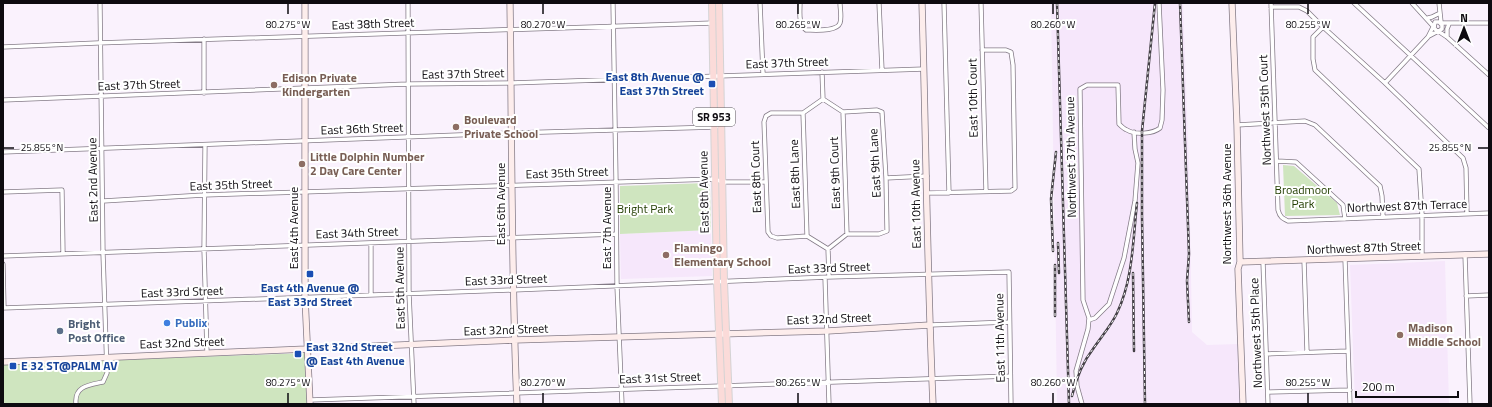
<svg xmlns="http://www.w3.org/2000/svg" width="1492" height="407" viewBox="0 0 1492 407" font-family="'Titillium Web',sans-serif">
  <rect width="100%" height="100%" fill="#faf2fd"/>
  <path fill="#f6e7fb" d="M1051 3H1183L1189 167 1192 332 1207 345 1238 344 1241 404H1057Z
    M711 230 712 276 621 279 620 234Z
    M1445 261 1449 404H1355L1350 265Z"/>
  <path fill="#cfe5bf" d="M1283 165 1294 166 1337 203 1340 215 1285 216Z
    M707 183 710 186 711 230 620 234V186Z
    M306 353 308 404H3V364Z"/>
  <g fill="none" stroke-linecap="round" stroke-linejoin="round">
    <g stroke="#847b87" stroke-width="5">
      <path id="street" d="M408 3 409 293 414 404
        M613 3 616 181 617 286 622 404
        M760 3 763 74
        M800 3C800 13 798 23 806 30 815 30 837 32 840 23 842 17 840 9 840 3
        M879 3 882 70
        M944 3 949 193
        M981 3 986 192
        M1271 3 1278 210C1280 217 1282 218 1288 221L1489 213
        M1354 3 1489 128
        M1412 3 1433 26
        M1439 3 1441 22
        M1271 7H1299L1307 11 1323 27 1385 83 1463 158 1466 168 1467 214
        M1428 18 1432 17 1438 14
        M1442 23H1489
        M1323 27 1313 37V59L1315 70 1419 169 1422 215V257
        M1438 31 1447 37 1489 75
        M1429 36 1442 29V25L1439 22H1435L1434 28 1437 31
        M1447 37V29L1449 24
        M3 47 97 43 713 23
        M822 72 823 99
        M1385 83 1428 37 1433 27
        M204 93V39
        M823 99 843 112 877 110 882 112 886 178 887 231 879 234H847L828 249 807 236 777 238 771 236 768 232 764 122 766 116 771 113H803Z
        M3 100 408 84 511 83 924 69
        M843 112 847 234
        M803 113 807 236
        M1237 125 1305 121 1315 125 1380 186 1382 196 1383 217
        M205 146 204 249 207 353
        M3 152 512 133 716 127
        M1277 161 1296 162 1343 205 1345 219
        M886 178 927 176
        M3 192 62 190 63 253
        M927 193 1011 191 1015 188 1013 65 1011 52 1006 50H982
        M103 201 204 195 715 179 722 182H766
        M828 249 829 277
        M1465 255 1470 404
        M3 256 616 234
        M1345 259 1350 404
        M1304 260 1307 352
        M1263 262 1268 404
        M3 264 4 308
        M825 278 829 404
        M371 295V243
        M1466 296 1489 295
        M3 308 513 290 829 277 1009 272 1011 404
        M1089 320 1095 318 1109 304 1124 258 1135 201 1138 163 1135 149 1134 132
        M930 325 1009 322
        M1266 354 1348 351
        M1268 392 1350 390
        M310 400 1010 376
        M76 404C74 386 89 385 103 382L107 373 103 253 100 3
        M1082 404 1077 386 1076 371 1088 329 1089 318 1083 300 1080 89 1087 85H1118L1119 124C1121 126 1124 129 1127 130 1135 135 1153 134 1160 128L1162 120 1163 90 1159 3"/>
    </g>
    <g stroke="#847b87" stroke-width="7">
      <path id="secondary" d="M305 3V297L310 404
        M510 3C512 137 511 270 517 404
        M922 3C926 137 927 270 933 404
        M1232 3 1237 125 1240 262 1238 269 1243 404
        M1240 262 1489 254
        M3 362 514 340 827 331 930 325"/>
    </g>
    <g stroke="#d4d3d4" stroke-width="8">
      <path id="primary" d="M712 3 717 282 722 404
        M719 3 724 282 729 404"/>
    </g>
    <use href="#street" stroke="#fff" stroke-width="3.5"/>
    <use href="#secondary" stroke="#fdedec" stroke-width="5.5"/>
    <use href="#primary" stroke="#fbdbd9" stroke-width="6"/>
    <g stroke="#444046" stroke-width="2.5">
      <path id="rail" d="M1057 3 1069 404
        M1180 3 1189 254 1187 281 1189 322
        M1058 243 1059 273
        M1053 251 1051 199 1056 152
        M1055 265V316
        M1133 273 1134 351
        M1072 396C1076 379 1082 363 1093 349 1101 337 1111 326 1117 313 1133 280 1133 239 1137 203
        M1145 404 1142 216V131L1155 3"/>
    </g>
    <use href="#rail" stroke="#fff" stroke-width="1" stroke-dasharray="3" stroke-linecap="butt"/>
  </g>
  <path fill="none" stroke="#0e0b10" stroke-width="1.5" d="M288 4V14M543 4V14M798 4V14M1053 4V14M1308 4V14M4 148H14M1478 148H1488M288 393V403M543 393V403M798 393V403M1053 393V403M1308 393V403"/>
  <g fill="#1a4fb4" stroke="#fff" stroke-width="1.5">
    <rect x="708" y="80" width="8" height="8" rx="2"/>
    <rect x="306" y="270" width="8" height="8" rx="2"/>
    <rect x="294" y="350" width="8" height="8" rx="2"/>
    <rect x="9" y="362" width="8" height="8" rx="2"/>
  </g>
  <g fill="#8d6e63" stroke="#fff" stroke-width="1.5">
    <circle cx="274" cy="85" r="4"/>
    <circle cx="456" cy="127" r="4"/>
    <circle cx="302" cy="164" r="4"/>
    <circle cx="666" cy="255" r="4"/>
    <circle cx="1400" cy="335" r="4"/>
  </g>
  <circle fill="#3f7fe0" stroke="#fff" stroke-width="1.5" cx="167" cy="323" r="4"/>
  <circle fill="#5c6f8a" stroke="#fff" stroke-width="1.5" cx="60" cy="331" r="4"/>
  <g text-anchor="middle" stroke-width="4" stroke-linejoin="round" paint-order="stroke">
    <rect fill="#fff" stroke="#565458" stroke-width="1" x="693" y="108" width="42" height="18" rx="3"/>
    <g font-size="11" font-weight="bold" fill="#0e0b10">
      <text x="714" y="121">SR 953</text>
    </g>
    <g font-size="12" fill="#0e0b10" stroke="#fff">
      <text transform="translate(373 24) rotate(-2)" y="4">East 38th Street</text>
      <text transform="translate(787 63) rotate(-2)" y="4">East 37th Street</text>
      <text transform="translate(463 74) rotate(-1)" y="4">East 37th Street</text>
      <text transform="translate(139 85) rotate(-2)" y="4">East 37th Street</text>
      <text transform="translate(973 98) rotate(-91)" y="4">East 10th Court</text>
      <text transform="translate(1265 110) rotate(-92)" y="4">Northwest 35th Court</text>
      <text transform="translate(362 129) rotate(-2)" y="4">East 36th Street</text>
      <text transform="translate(1071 157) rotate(-91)" y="4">Northwest 37th Avenue</text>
      <text transform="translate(875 163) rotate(-93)" y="4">East 9th Lane</text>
      <text transform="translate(567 173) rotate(-2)" y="4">East 35th Street</text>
      <text transform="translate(835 173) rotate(-92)" y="4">East 9th Court</text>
      <text transform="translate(795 174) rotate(-92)" y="4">East 8th Lane</text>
      <text transform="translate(756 177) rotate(-92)" y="4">East 8th Court</text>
      <text transform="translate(93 180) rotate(-91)" y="4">East 2nd Avenue</text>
      <text transform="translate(231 185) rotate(-2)" y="4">East 35th Street</text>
      <text transform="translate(704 192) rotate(-91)" y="4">East 8th Avenue</text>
      <text transform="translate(501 204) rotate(-90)" y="4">East 6th Avenue</text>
      <text transform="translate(916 204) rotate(-91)" y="4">East 10th Avenue</text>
      <text transform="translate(1227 204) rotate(-90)" y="4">Northwest 36th Avenue</text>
      <text transform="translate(1407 206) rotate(-2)" y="4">Northwest 87th Terrace</text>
      <text transform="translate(294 228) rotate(-90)" y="4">East 4th Avenue</text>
      <text transform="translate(607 228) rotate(-90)" y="4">East 7th Avenue</text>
      <text transform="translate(357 233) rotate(-2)" y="4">East 34th Street</text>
      <text transform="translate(1364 248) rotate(-2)" y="4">Northwest 87th Street</text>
      <text transform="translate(829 268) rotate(-2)" y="4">East 33rd Street</text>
      <text transform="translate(506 280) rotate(-2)" y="4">East 33rd Street</text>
      <text transform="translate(400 288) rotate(-91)" y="4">East 5th Avenue</text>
      <text transform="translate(182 292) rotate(-2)" y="4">East 33rd Street</text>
      <text transform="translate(829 319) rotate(-2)" y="4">East 32nd Street</text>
      <text transform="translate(506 330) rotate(-2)" y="4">East 32nd Street</text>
      <text transform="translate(1256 333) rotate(-92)" y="4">Northwest 35th Place</text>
      <text transform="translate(1000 338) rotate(-91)" y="4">East 11th Avenue</text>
      <text transform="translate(182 343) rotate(-2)" y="4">East 32nd Street</text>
      <text transform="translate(660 378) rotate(-2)" y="4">East 31st Street</text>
    </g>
    <g font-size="12" font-weight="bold" fill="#164399" stroke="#fff" text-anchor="start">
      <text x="704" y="81" text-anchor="end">East 8th Avenue @<tspan x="704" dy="14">East 37th Street</tspan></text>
      <text x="310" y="292" text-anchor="middle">East 4th Avenue @<tspan x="310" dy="14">East 33rd Street</tspan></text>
      <text x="306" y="351">East 32nd Street<tspan x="306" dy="14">@ East 4th Avenue</tspan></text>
      <text x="21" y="370">E 32 ST@PALM AV</text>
    </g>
    <g font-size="12" font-weight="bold" fill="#785e54" stroke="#fff" text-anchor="start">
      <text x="282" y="82">Edison Private<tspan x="282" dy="14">Kindergarten</tspan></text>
      <text x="464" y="124">Boulevard<tspan x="464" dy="14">Private School</tspan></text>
      <text x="310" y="161">Little Dolphin Number<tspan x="310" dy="14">2 Day Care Center</tspan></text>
      <text x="674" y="252">Flamingo<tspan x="674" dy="14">Elementary School</tspan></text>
      <text x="1408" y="332">Madison<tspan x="1408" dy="14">Middle School</tspan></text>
    </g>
    <g font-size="12" fill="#243f03" stroke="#fff">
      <text x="1303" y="194">Broadmoor<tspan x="1303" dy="14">Park</tspan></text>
      <text x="645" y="213">Bright Park</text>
    </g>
    <g font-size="12" font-weight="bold" fill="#366cbe" stroke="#fff" text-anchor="start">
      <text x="175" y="327">Publix</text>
    </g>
    <g font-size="12" font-weight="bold" fill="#4e5e75" stroke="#fff" text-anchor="start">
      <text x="68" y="328">Bright<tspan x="68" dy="14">Post Office</tspan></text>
    </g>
  </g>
  <g font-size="10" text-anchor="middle" fill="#0e0b10" stroke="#fff" stroke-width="4" stroke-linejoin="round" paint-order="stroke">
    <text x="288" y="28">80.275°W</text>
    <text x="543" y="28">80.270°W</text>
    <text x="798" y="28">80.265°W</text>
    <text x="1053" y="28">80.260°W</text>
    <text x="1308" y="28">80.255°W</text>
    <text x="42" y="151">25.855°N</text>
    <text x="1450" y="151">25.855°N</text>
    <text x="288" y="386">80.275°W</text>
    <text x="543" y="386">80.270°W</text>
    <text x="798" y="386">80.265°W</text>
    <text x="1053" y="386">80.260°W</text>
    <text x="1308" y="386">80.255°W</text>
  </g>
  <rect width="1492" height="407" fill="none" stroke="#0e0b10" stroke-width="8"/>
  <g transform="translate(1464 28)" stroke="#ffffff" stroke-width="3" paint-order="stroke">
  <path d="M0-3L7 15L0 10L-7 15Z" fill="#0e0b10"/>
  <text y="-6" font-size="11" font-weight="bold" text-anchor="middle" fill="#0e0b10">N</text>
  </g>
  <path d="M1356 391v6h102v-6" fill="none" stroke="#0e0b10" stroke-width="2"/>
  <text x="1362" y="391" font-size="12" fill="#0e0b10" stroke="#ffffff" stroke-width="3" paint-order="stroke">200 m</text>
</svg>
